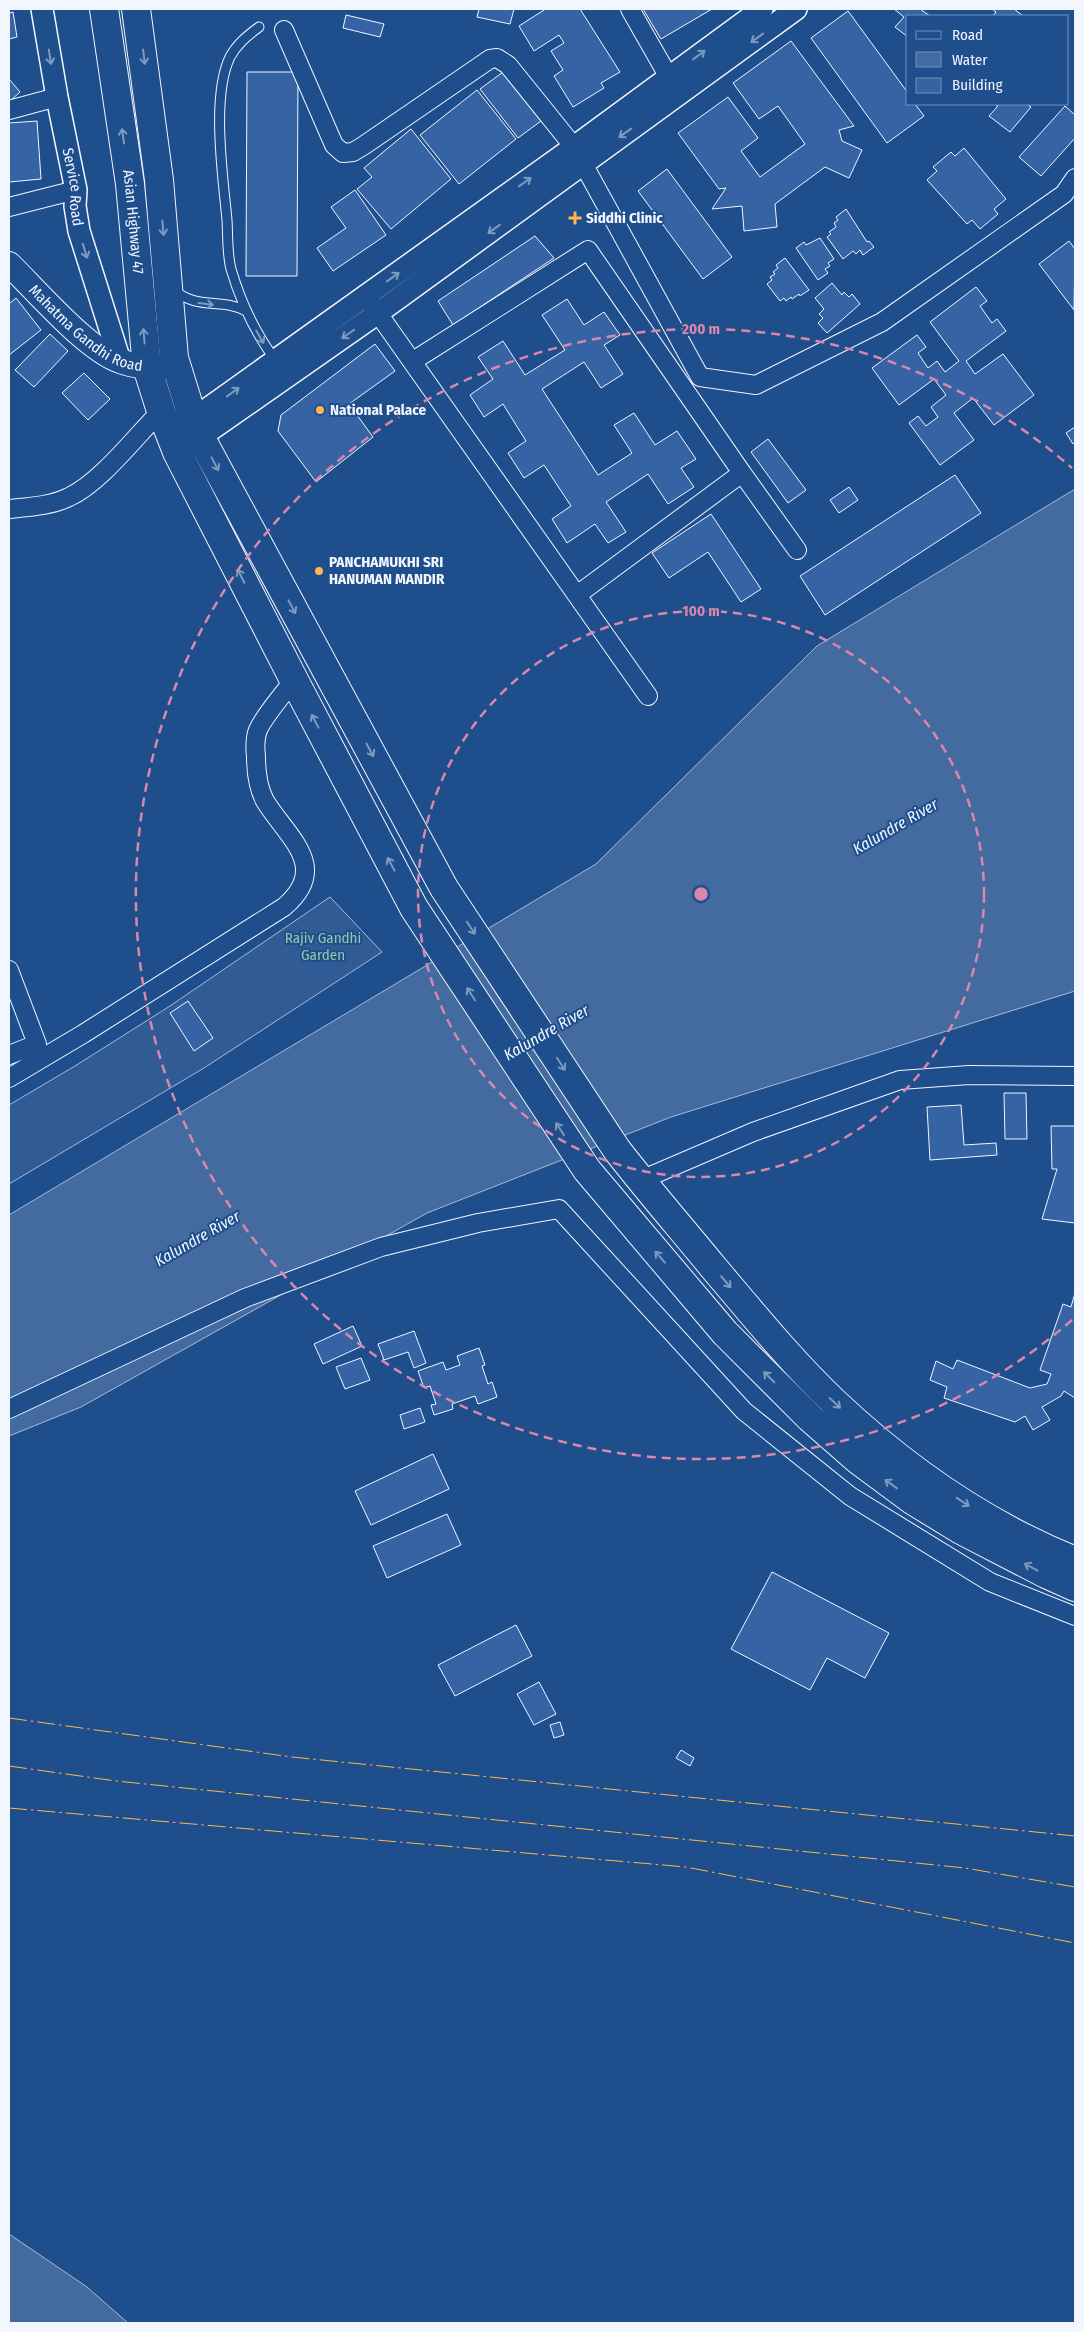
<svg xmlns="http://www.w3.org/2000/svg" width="1084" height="2332" viewBox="0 0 1084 2332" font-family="'Fira Sans Condensed',sans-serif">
  <rect width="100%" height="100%" fill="#1f4e8c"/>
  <path fill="#305b95" stroke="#a8bbd7" d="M330 897 382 952 204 1068 9 1184V1105L75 1066 170 1006Z"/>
  <path fill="#446ba0" stroke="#a8bbd7" d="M1075 489V991L671 1117 427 1213 81 1407 9 1436V1215L596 864 817 646Z
    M9 2234 87 2287 128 2323H9Z"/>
  <path fill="#3563a3" stroke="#f2f6ff" d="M479 9H514L510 24 477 17Z
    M543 9H580L620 72 601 83 604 88 573 107 554 76 563 70 551 51 564 43 559 35 534 51 519 26 544 10Z
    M643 9H712L661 39Z
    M894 9H920L930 16H908V37L895 27 904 17Z
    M992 9H1014L1023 16H993L996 12Z
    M848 11 908 93V104H915L924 116 887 143 811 38Z
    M13 12 17 37 9 39V13Z
    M346 15 384 24 380 37 343 28Z
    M791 41 854 126 839 130 842 141 862 150 849 178 825 167 775 204 777 227 744 231 742 206 712 209 726 188 719 189 678 133 728 97 758 138 741 151 760 177 805 144 778 106 759 119 733 83Z
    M247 72H298L297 276H246Z
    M503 72 541 121 518 138 480 89Z
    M9 79 20 92 9 102Z
    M477 90 516 139 459 184 420 135Z
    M994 104H1027L1031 107 1010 132 989 116 998 106Z
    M1065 106 1075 115V138L1041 176 1019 157Z
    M37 121 41 179 9 182V123Z
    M411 129 451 179 391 229 357 189 372 177 364 168Z
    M964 148 1006 199 994 209 998 214 980 229 972 220 967 224 927 180 937 171 933 167 951 152 955 156Z
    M667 169 732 257 703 279 638 191Z
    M355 190 386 235 333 271 317 248 346 228 331 207Z
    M846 209 867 242 869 241 874 247 863 255 860 250 856 254 853 251 843 259 827 237 831 234 829 232 836 227 834 223 838 220 836 217Z
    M535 236 554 258 453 325 438 301Z
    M820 238 834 259 828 263 830 266 825 269 828 273 818 280 796 248 804 242 806 245Z
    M1069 241 1075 249 1074 310 1039 264Z
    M785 258 809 290 800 296 799 294 792 299 791 297 786 301 784 298 780 301 767 284 772 280 770 277 775 274 773 272 778 268 776 265Z
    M832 283 842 295 844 292 849 297 852 294 860 304 827 333 818 323 823 318 819 314 824 309 815 298Z
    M976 287 987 301 980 306 992 323 997 319 1006 331 966 361 975 374 1003 354 1034 395 994 425 973 398 954 413 974 440 940 465 909 423 918 416 926 426 938 417 931 407 946 395 934 379 899 405 872 368 917 335 926 347 918 353 928 368 937 361 945 372 959 361 930 322Z
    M16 298 41 330 9 355V304Z
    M567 299 584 325 604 312 620 335 604 345 623 374 601 388 584 362 542 389 598 475 632 453 614 425 634 413 655 445 677 431 696 459 681 468 694 487 668 504 648 474 606 502 626 532 608 543 595 524 567 543 552 519 571 506 544 465 524 478 508 453 526 441 503 404 484 417 470 395 493 379 478 357 503 341 525 375 565 350 542 315Z
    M50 334 68 351 34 387 15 370Z
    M375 344 395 371 349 404 373 437 316 482 278 431 281 415Z
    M84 373 110 399 88 420 62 393Z
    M1075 427V442L1073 444 1066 433Z
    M768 439 806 490 788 503 751 452Z
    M955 475 981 513 825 615 800 576Z
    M849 487 858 500 839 513 830 500Z
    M711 514 761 589 741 602 708 552 669 578 652 553Z
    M188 1001 213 1038 194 1051 170 1013Z
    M1004 1093H1026L1027 1139H1005Z
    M961 1105 964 1145 996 1143 997 1155 930 1160 927 1107Z
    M1051 1126H1075V1223L1042 1219 1057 1169H1052Z
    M1075 1293V1398L1064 1391 1061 1396 1042 1407 1050 1420 1033 1430 1025 1416 1015 1422 944 1398 947 1387 930 1380 936 1361 953 1369 957 1360 1030 1388 1047 1384 1051 1374 1040 1370 1063 1304 1071 1307Z
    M353 1326 362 1346 323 1364 314 1344Z
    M414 1331 426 1363 414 1368 408 1352 384 1360 378 1344Z
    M479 1348 485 1365 482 1366 488 1384 492 1382 497 1397 478 1404 475 1396 452 1404 453 1409 434 1415 431 1405 436 1404 430 1386 424 1388 418 1371 443 1362 446 1370 460 1365 457 1356Z
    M361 1358 370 1380 345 1389 336 1367Z
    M420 1408 425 1422 404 1429 400 1415Z
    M433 1454 449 1489 371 1525 355 1491Z
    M447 1514 461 1545 387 1578 373 1546Z
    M772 1572 889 1633 865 1678 827 1658 810 1690 731 1649Z
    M516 1625 532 1656 455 1696 438 1665Z
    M539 1682 556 1714 534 1725 517 1694Z
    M560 1722 564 1735 554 1738 550 1725Z
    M681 1750 694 1758 690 1766 676 1758Z"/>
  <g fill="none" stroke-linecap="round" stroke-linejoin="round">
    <g stroke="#f2f6ff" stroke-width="11">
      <path id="service" d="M259 27C247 36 237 44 230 57 211 96 223 177 227 220 228 236 227 254 231 269 241 303 255 333 276 361
        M175 291C199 310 222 298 246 311"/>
    </g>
    <g stroke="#f2f6ff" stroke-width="20">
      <path id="minor" d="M630 9 675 88
        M284 30 334 145 343 153 353 152 363 146 490 59 497 58 508 65 574 147 700 377 756 385 882 322 1064 194 1075 178
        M9 110 57 97
        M9 207 76 190
        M370 302 648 696
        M413 361 588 250 742 473 577 595
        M742 473 797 550
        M9 509C29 507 51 506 69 497 100 483 136 436 161 411
        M9 970 37 1044 9 1055
        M9 1078 83 1034 284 907C331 867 288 838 265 801 258 788 256 771 256 756 255 749 255 737 258 730 264 716 284 693 294 680
        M641 1180 753 1132 900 1080 969 1075 1075 1076
        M9 1409 245 1298 381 1247 478 1223 559 1209 744 1411 850 1496 990 1582 1075 1616"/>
    </g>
    <g stroke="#f2f6ff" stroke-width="24">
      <g id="tertiary">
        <path id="s1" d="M42 9 57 97 76 190 75 206 79 231 120 361"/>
        <path d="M182 427 574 147 762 9"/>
        <path d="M189 445 378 313 796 9"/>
      </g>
    </g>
    <g stroke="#f2f6ff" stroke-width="26">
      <g id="secondary">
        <path id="s2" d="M9 264C36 290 86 349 120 361 138 368 158 367 177 367"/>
      </g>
    </g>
    <g stroke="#f2f6ff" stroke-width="30">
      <g id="trunk">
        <path id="s3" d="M104 9 130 184 147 367 161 411 177 452 294 680 414 908 587 1170 725 1333 810 1418 858 1460 912 1500 961 1530 1046 1574 1075 1587"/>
        <path d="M136 9 159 180 174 358 196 429 444 888 617 1150C648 1190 681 1228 713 1267 752 1313 790 1360 834 1402 904 1468 986 1525 1075 1561"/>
      </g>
    </g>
    <use href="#service" stroke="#1f4e8c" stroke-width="9"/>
    <use href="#minor" stroke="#1f4e8c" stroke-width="18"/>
    <use href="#tertiary" stroke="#1f4e8c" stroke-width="21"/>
    <use href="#secondary" stroke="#1f4e8c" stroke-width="24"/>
    <use href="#trunk" stroke="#1f4e8c" stroke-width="28"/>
    <path stroke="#ffb74d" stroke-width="1" stroke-dasharray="18 4 2.5 4" stroke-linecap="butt" d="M9 1718 292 1757 1075 1836
      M9 1766 116 1781 965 1868 1075 1887
      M9 1808 686 1867 1075 1943"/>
  </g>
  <defs><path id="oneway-shaft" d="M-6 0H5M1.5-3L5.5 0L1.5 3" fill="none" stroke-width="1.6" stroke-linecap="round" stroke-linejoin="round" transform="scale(1.25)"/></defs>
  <g stroke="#7e9ac0">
    <use href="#oneway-shaft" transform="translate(757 38) rotate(144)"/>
    <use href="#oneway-shaft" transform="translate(699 55) rotate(-36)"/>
    <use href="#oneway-shaft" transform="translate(50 57) rotate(81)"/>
    <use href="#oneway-shaft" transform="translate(144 57) rotate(83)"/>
    <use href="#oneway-shaft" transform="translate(625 133) rotate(144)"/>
    <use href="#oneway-shaft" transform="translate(123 136) rotate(-98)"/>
    <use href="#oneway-shaft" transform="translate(525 182) rotate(-36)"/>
    <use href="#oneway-shaft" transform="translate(163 228) rotate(85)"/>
    <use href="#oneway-shaft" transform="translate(494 229) rotate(144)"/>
    <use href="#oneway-shaft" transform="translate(85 251) rotate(73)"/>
    <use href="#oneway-shaft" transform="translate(393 277) rotate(-36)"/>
    <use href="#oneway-shaft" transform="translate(206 304) rotate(7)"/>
    <use href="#oneway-shaft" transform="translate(348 334) rotate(145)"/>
    <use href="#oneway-shaft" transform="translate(144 336) rotate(-95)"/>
    <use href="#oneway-shaft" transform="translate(260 337) rotate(60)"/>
    <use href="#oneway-shaft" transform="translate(233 392) rotate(-36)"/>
    <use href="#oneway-shaft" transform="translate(215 464) rotate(62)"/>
    <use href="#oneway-shaft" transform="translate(241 576) rotate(-117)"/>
    <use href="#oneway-shaft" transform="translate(292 607) rotate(62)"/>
    <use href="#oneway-shaft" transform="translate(315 721) rotate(-118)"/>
    <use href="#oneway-shaft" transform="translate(370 750) rotate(61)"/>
    <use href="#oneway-shaft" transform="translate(391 864) rotate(-118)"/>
    <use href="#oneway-shaft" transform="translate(471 928) rotate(57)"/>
    <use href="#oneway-shaft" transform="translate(471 994) rotate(-123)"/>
    <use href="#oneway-shaft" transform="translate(561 1064) rotate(57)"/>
    <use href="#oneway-shaft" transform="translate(560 1129) rotate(-123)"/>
    <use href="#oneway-shaft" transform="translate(660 1257) rotate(-131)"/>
    <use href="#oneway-shaft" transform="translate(726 1282) rotate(50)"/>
    <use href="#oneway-shaft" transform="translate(769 1377) rotate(-135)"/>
    <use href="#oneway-shaft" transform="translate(835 1403) rotate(43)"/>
    <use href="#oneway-shaft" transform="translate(891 1484) rotate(-144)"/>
    <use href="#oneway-shaft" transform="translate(963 1502) rotate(33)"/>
    <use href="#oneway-shaft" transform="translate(1031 1567) rotate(-152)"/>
  </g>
  <g fill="none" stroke="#da87ad" stroke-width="2.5" stroke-dasharray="9 6">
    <circle cx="701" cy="894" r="283"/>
    <path d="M1072 1320A565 565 0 1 1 1072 468"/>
  </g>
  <g fill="#ffb74d" stroke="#1f4e8c" stroke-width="2">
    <path d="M572.5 210.5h5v5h5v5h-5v5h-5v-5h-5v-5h5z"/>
    <circle cx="320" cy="410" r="5"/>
    <circle cx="319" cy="571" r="5"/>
  </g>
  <g text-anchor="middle" stroke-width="4" stroke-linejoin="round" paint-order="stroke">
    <g font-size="15" fill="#f2f6ff" stroke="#1f4e8c">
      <text dy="5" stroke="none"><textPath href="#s1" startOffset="181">Service Road</textPath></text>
      <text dy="5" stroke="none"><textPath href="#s3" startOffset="215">Asian Highway 47</textPath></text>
      <text dy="5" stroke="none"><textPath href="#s2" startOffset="102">Mahatma Gandhi Road</textPath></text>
    </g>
    <g font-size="15" font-weight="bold" fill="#f2f6ff" stroke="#1f4e8c" text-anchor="start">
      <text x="586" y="223">Siddhi Clinic</text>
      <text x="330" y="415">National Palace</text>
      <text x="329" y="567">PANCHAMUKHI SRI<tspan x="329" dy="17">HANUMAN MANDIR</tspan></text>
    </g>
    <g font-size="15" fill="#97c8a6" stroke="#1f4e8c">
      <text x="323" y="943">Rajiv Gandhi<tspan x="323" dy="17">Garden</tspan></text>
    </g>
    <g font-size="16" font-style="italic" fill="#f2f6ff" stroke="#1f4e8c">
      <text transform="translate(895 826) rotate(-30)" y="6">Kalundre River</text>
      <text transform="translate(546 1032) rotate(-30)" y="6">Kalundre River</text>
      <text transform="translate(197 1238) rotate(-30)" y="6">Kalundre River</text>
    </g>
  </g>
  <circle cx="701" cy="894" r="8" fill="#da87ad" stroke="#1f4e8c" stroke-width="2.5"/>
  <g font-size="15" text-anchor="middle" font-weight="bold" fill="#da87ad" stroke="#1f4e8c" stroke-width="4" stroke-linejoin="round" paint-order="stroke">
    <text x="701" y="334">200 m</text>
    <text x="701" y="616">100 m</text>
  </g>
  <rect width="1084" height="2332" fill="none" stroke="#f2f6ff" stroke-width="20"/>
  <rect x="906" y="15" width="162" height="90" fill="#1f4e8c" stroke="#7391ba"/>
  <rect x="916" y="31" width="25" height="8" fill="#1f4e8c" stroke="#7391ba"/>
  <text x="952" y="40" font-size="15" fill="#f2f6ff">Road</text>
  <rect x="916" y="52" width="25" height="15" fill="#446ba0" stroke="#7391ba"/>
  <text x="952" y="65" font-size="15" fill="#f2f6ff">Water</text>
  <rect x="916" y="78" width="25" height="15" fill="#3563a3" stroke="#7391ba"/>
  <text x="952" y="90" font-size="15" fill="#f2f6ff">Building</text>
</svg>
